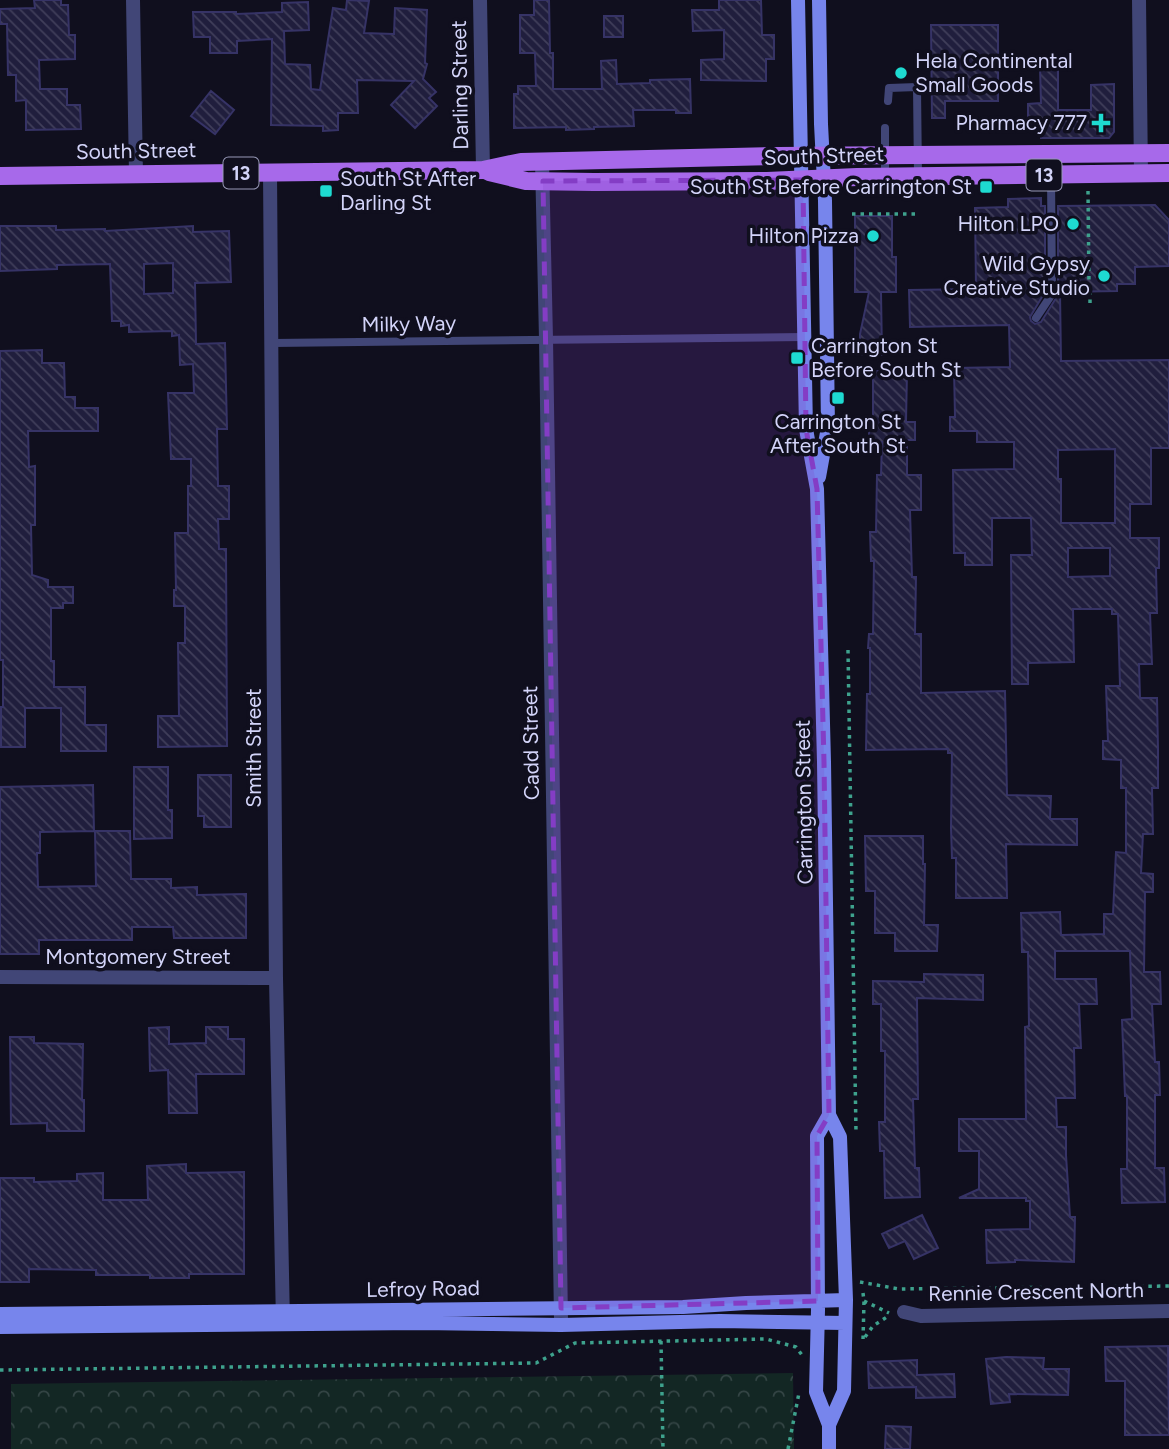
<svg xmlns="http://www.w3.org/2000/svg" width="1169" height="1449" viewBox="0 0 1169 1449" font-family="Figtree,sans-serif">
  <defs>
    <pattern id="forest-crowns" width="20" height="18" patternUnits="userSpaceOnUse" patternTransform="scale(1.75)"><rect width="20" height="18" fill="#132724"/><path d="M2 6a3 3 0 1 1 6 0M12 15a3 3 0 1 1 6 0" fill="none" stroke="#344545"/></pattern>
    <pattern id="building-back-hatch" width="6" height="6" patternUnits="userSpaceOnUse" patternTransform="scale(1.75)"><rect width="6" height="6" fill="#201e3d"/><path d="M-1 5l2 2M0 0l6 6M5-1l2 2" fill="none" stroke="#403e5a"/></pattern>
  </defs>
  <rect width="100%" height="100%" fill="#100f1e"/>
  <path fill="url(#forest-crowns)" d="M793 1373 794 1449H11V1384Z"/>
  <path fill="url(#building-back-hatch)" stroke="#363366" stroke-width="2" fill-rule="evenodd" d="M34 0H61V5H68L69 35H75V59L39 60 40 89H67V105H80L81 129 26 130V100L16 101V75H8L7 24H0V9L35 8Z
    M347 0 369 1 364 33 394 34 395 8 427 10 425 63 427 64 423 79 436 92 429 98 437 106 415 128 391 105 414 81 357 80 358 113H338V130L323 131V126L271 125 272 39 237 41V53H210V37H194L193 12H236V14L282 12V3L308 2 309 30 284 31 285 64 310 65 311 89 320 90 333 8 346 10Z
    M534 0H549L550 53H553V89H602L601 61 616 60 617 84 650 83V80L690 79 691 113H676V110H633L634 126 594 127V129L566 130V127L514 128V94H518V86H536L535 53H520V15H534Z
    M719 0H761L762 35H774V59H766V81L701 80V60L724 59V30L693 31 692 10H719Z
    M604 16H623V37H604Z
    M931 25H998V101H945V118H932Z
    M1040 67H1058V110H1091V85L1114 84V132L1109 138H1041V124L1028 125V104L1041 103Z
    M211 91 234 110 215 134 191 116Z
    M1041 198V206H1045V292L1030 317 1031 321 1035 324 1041 322 1058 295V206L1155 205 1169 220V266L1135 267V284H1117V291L1060 292 1061 361 1169 360V448H1151V504H1130V538H1159V568H1156L1157 613H1150L1152 664H1139L1140 698H1157L1158 749V788H1152L1153 834H1143L1141 873 1153 874V892H1145L1144 972H1160L1161 1004H1152L1155 1062H1159L1160 1095H1155V1168H1164L1165 1202 1122 1203 1121 1169H1127V1096H1125L1122 1020 1132 1019 1130 951H1055V979H1096L1097 1004H1079L1081 1048H1074L1075 1098H1056L1057 1127H1066V1155L1070 1217H1075L1074 1262 1015 1260V1262L987 1263 986 1230 1030 1229V1201H1026V1198H959L979 1189V1151H959V1119H1026L1025 1027 1029 1026 1028 952H1022L1021 913 1060 912 1061 935 1104 934V914H1113L1116 852 1126 853V788H1121V760L1103 759V741H1108L1106 686H1120L1118 614H1112V609H1073L1074 662 1028 663V684H1012L1011 555H1032L1031 518H992V565H965V553H954L953 470 1014 469V442H977V431H950V417H955L954 368 1010 367 1009 325 910 327 909 290 976 289 975 208 1008 207V199ZM1115 449V523H1061V479H1058V450ZM1068 548H1110V576L1068 577Z
    M855 216H892V257H896V292H881L882 355H860V334L869 292H855Z
    M0 226H56V230L105 229V231L193 226V232L229 231 231 282 195 283 196 344 225 343 227 429H217L218 486H229V519H218L219 549H226L227 746 158 747V716H179L178 643H185V606H174V590H176L175 533H188V486H191V459H171L168 393H194L193 364 180 365 179 335 172 336V331L129 332V325L121 326V321H112L110 264 57 265V269L0 271ZM173 263V293L144 294V264Z
    M42 350V363H64L65 397H75V408H98V431H28L29 467 35 466V525H31L32 575 48 580V587H73V603H63V608H51V661H54V687H85V725H106V751H61V708H25V747H1V707H3V660H0V351Z
    M873 371 907 372 906 422H915V440H907V475H921V510H910L912 577H916L915 634H921V693L1005 691 1007 795 1051 796 1050 819H1077V845L1006 844 1007 898H956V858H952L951 828 952 753H948V749L866 750 867 694H870V648H868L869 634H873L874 561H871L870 532H876L877 475H881L882 442H869V422H873Z
    M134 767H168V810H172V838L134 839Z
    M198 775H231V827H204V816H198Z
    M93 785 94 831 40 832V853H37L38 887 96 886 95 831H130L131 879H171V888L197 887V895L246 894V938H174L173 927H132V940H39V954H0V787Z
    M865 836H923V864H925L924 925H938L937 951H895V933H875V891H866Z
    M924 974 983 975V1000L917 998 918 1099H913L915 1168H919L920 1197 885 1198 884 1151H880L879 1122H885V1051H881V1004H873V981L924 982Z
    M169 1027V1044L206 1043V1027H228V1039H244V1074H196L197 1113H169L168 1070 150 1071 149 1028Z
    M10 1037H34V1043L83 1044 82 1100H84V1131H47V1123L11 1124Z
    M186 1164V1173L244 1172V1274H189V1278H150V1275H96V1270L29 1269V1282H0V1178H34V1182L77 1181V1174L103 1173V1200H148L147 1166Z
    M922 1215 938 1248 914 1259 905 1241 889 1248 882 1234Z
    M1168 1346 1169 1435H1125V1381H1106L1105 1347Z
    M1006 1357 1044 1358 1043 1369H1069L1068 1395 1009 1394 1010 1402 991 1404 986 1359Z
    M917 1360V1375L954 1374 955 1397 916 1398V1387L869 1388 868 1362Z
    M886 1426 911 1427 910 1449H885Z"/>
  <g fill="none" stroke-linecap="round" stroke-linejoin="round">
    <path stroke="#3ea28d" stroke-width="3.5" stroke-dasharray="3.5 5" stroke-linecap="butt" d="M1088 191 1089 285
      M852 214H919
      M1090 291V305
      M848 650 856 1132
      M860 1282 899 1289 1169 1286
      M863 1293 864 1301 863 1340
      M864 1301 889 1313
      M865 1337 873 1326 890 1315
      M661 1341 663 1449
      M0 1370 536 1363 575 1343 766 1339 796 1347 802 1355
      M788 1449 799 1393"/>
    <path stroke="#414677" stroke-width="8" d="M888 101 889 88 917 87 918 176
      M885 128V176
      M1036 318 1052 294 1051 175
      M273 343 804 337"/>
    <path stroke="#414677" stroke-width="14" d="M133 0 136 174
      M480 0 483 170
      M1139 0 1141 174
      M542 161 546 339 561 1320
      M270 172 276 978 283 1323
      M0 977 276 978
      M904 1312 921 1316 1169 1311"/>
    <path stroke="#7785ec" stroke-width="14" d="M798 0 806 429 817 489 824 762 829 1115 840 1137 846 1300 844 1391 829 1425V1449
      M819 477 828 427 825 201 821 124 819 0
      M829 1115 817 1136 818 1310 816 1392 829 1425
      M0 1314 683 1307 746 1303 846 1300
      M0 1327 421 1323 561 1325 720 1321 845 1323"/>
    <path stroke="#a769ea" stroke-width="18" d="M489 172 526 181 594 182 767 181 857 177 1169 173
      M0 176 483 170 521 162 778 156 1169 153"/>
  </g>
  <path fill="#843dc5" fill-opacity="0.2" stroke="#843dc5" stroke-width="5" stroke-dasharray="14 9" stroke-linejoin="round" d="M803 180 806 429 817 489 824 762 829 1115 817 1136 818 1301 561 1308 543 181Z"/>
  <g fill="#1edad1" stroke="#100f1e" stroke-width="2.5">
    <circle cx="901" cy="73" r="7"/>
    <path d="M1097.5 112.5h7v7h7v7h-7v7h-7v-7h-7v-7h7z"/>
    <rect x="979" y="180" width="14" height="14" rx="3.5"/>
    <rect x="319" y="184" width="14" height="14" rx="3.5"/>
    <circle cx="1073" cy="224" r="7"/>
    <circle cx="873" cy="236" r="7"/>
    <circle cx="1104" cy="276" r="7"/>
    <rect x="790" y="351" width="14" height="14" rx="3.5"/>
    <rect x="831" y="391" width="14" height="14" rx="3.5"/>
  </g>
  <g text-anchor="middle" stroke-width="7" stroke-linejoin="round" paint-order="stroke">
    <g fill="#100f1e" stroke="#9899b7" stroke-width="2">
      <rect x="223.5" y="157.5" width="35" height="31" rx="5"/>
      <rect x="1026.5" y="159.5" width="35" height="31" rx="5"/>
    </g>
    <g font-size="19" font-weight="bold" fill="#d3d4f9">
      <text x="241" y="180">13</text>
      <text x="1044" y="182">13</text>
    </g>
    <g font-size="21" fill="#d3d4f9" stroke="#100f1e" text-anchor="end">
      <text x="915" y="68" text-anchor="start">Hela Continental<tspan x="915" dy="24">Small Goods</tspan></text>
      <text x="1087" y="130">Pharmacy 777</text>
      <text x="340" y="186" text-anchor="start">South St After<tspan x="340" dy="24">Darling St</tspan></text>
      <text x="972" y="194">South St Before Carrington St</text>
      <text x="1059" y="231">Hilton LPO</text>
      <text x="859" y="243">Hilton Pizza</text>
      <text x="1090" y="271">Wild Gypsy<tspan x="1090" dy="24">Creative Studio</tspan></text>
      <text x="811" y="353" text-anchor="start">Carrington St<tspan x="811" dy="24">Before South St</tspan></text>
      <text x="838" y="429" text-anchor="middle">Carrington St<tspan x="838" dy="24">After South St</tspan></text>
    </g>
    <g font-size="21" fill="#d3d4f9" stroke="#100f1e">
      <text transform="translate(460 85) rotate(-91)" y="7">Darling Street</text>
      <text transform="translate(136 151) rotate(-1)" y="7">South Street</text>
      <text transform="translate(824 156) rotate(-2)" y="7">South Street</text>
      <text transform="translate(409 324) rotate(-1)" y="7">Milky Way</text>
      <text transform="translate(531 743) rotate(-91)" y="7">Cadd Street</text>
      <text transform="translate(254 748) rotate(-90)" y="7">Smith Street</text>
      <text transform="translate(804 802) rotate(-91)" y="7">Carrington Street</text>
      <text x="138" y="964">Montgomery Street</text>
      <text transform="translate(423 1289) rotate(-1)" y="7">Lefroy Road</text>
      <text transform="translate(1036 1292) rotate(-1)" y="7">Rennie Crescent North</text>
    </g>
  </g>
</svg>
